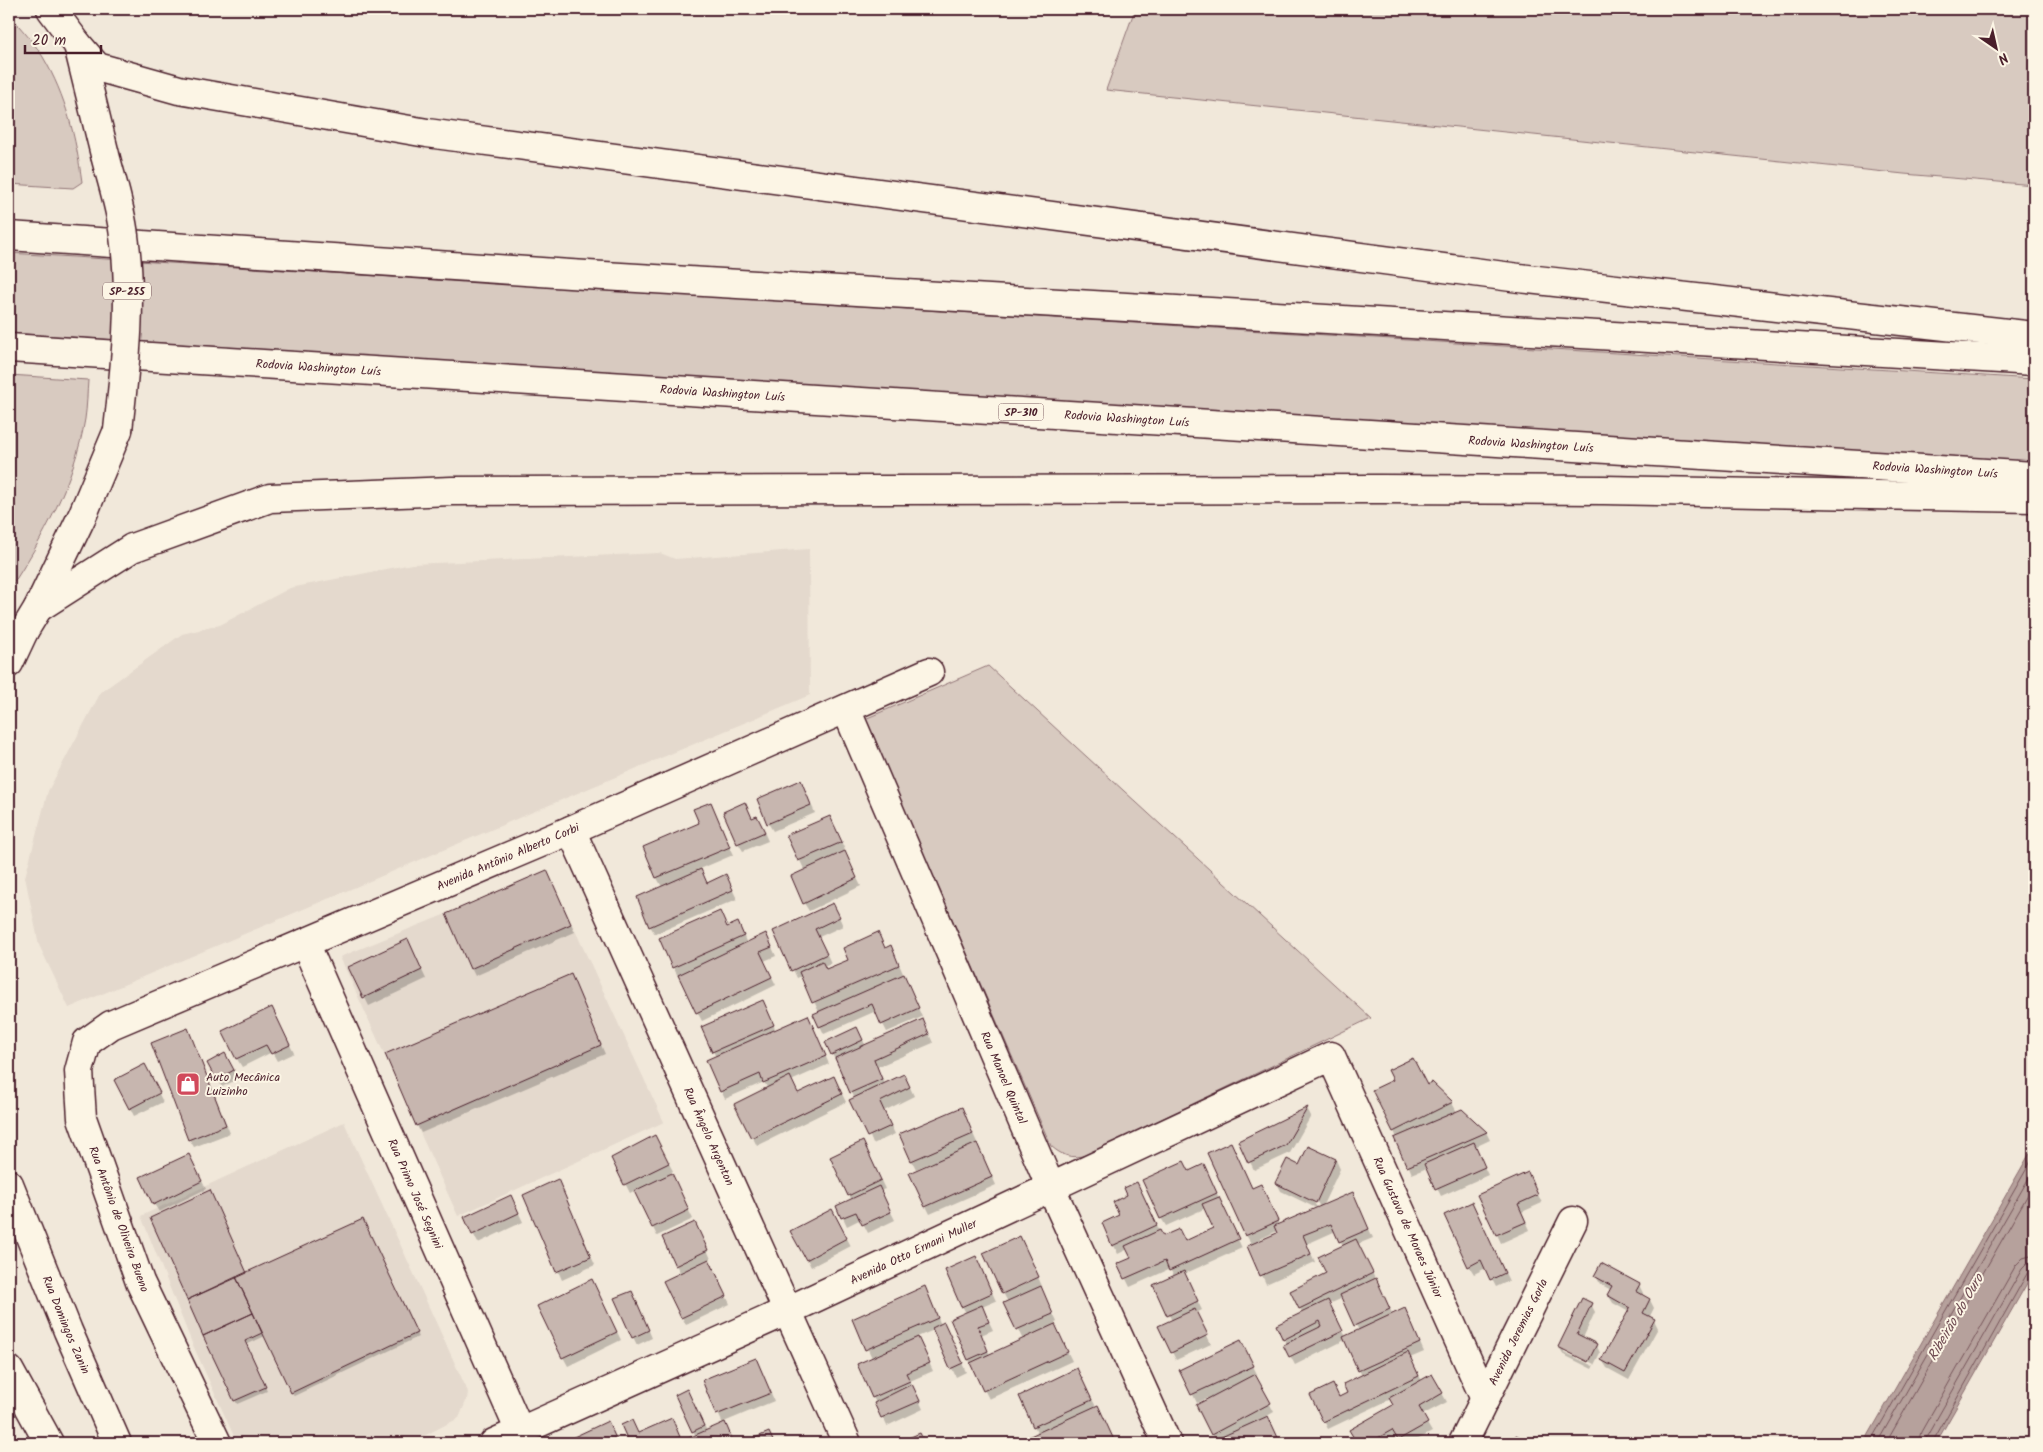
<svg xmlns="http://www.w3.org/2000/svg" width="2043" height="1452" viewBox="0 0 2043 1452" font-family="Kalam,sans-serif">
  <rect width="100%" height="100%" fill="#f1e8da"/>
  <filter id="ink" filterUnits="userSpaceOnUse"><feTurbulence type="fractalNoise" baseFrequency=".02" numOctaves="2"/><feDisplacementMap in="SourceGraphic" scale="10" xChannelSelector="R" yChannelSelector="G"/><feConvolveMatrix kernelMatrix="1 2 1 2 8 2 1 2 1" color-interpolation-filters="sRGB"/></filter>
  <g filter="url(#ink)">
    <path fill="#e4d9cd" d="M809 549 810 695 69 1008 39 945 25 877 48 791 101 692 182 634 220 625 290 588 412 564 660 553 675 559Z
      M547 870 664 1122 458 1216 340 957 446 914Z
      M344 1122 468 1392 467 1399 459 1418 410 1443H237L192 1343 141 1216Z"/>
    <path fill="#d8cac0" stroke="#917476" d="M1135 9H2034V185L1904 174 1106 90Z
      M9 14C20 28 34 42 43 57 66 96 76 138 82 182L73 188 9 184Z
      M9 253 2034 379V465L9 333Z
      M9 375 88 380C87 393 87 406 85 419 75 480 43 539 9 590Z
      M988 666 1371 1018 1087 1155C1072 1159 1062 1156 1051 1146L865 719Z"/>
    <path fill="#b6a19c" stroke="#8b6d6f" d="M2034 1146V1271L1936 1443H1864Z"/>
    <path fill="#0003" fill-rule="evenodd" d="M805 790 815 813 773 831 768 823Z
      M710 804 733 855 700 869 708 884 726 876 737 899 655 934 650 926 662 887 657 878 701 824Z
      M752 820 761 825 768 841 743 851 738 843Z
      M834 825 845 850 843 851 861 886 809 911 804 903 805 871 788 836Z
      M547 871 575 932 475 976 471 968Z
      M837 912 843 926 819 937 831 963 824 966 827 971 885 950 895 955 922 1017 887 1032 876 1011 824 1034 820 1026 819 1012 802 976 797 978 775 931Z
      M727 928 742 932 747 944 770 943 776 956 764 961 776 985 702 1021 673 967Z
      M412 949 426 979 369 1006 350 968Z
      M571 976 605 1054 421 1133 417 1125Z
      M767 1010 776 1031 812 1025 829 1064 791 1081 798 1095 838 1086 846 1102 757 1146 736 1104 768 1089 764 1082 725 1099 721 1091 716 1057 713 1051Z
      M276 1017 294 1053 277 1061 272 1052 242 1067 237 1059Z
      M857 1029 866 1046 927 1029 933 1043 877 1067 885 1084 908 1083 914 1096 884 1111 895 1134 873 1144 855 1099 832 1054Z
      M188 1030 230 1133 194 1147 189 1139Z
      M225 1055 238 1079 222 1087 209 1063Z
      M149 1074 163 1102 134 1116 130 1108Z
      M1432 1084 1452 1103 1457 1112 1486 1132 1490 1140 1475 1147 1488 1175 1441 1196 1427 1168 1412 1174 1394 1131 1427 1086Z
      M1307 1108 1311 1116 1290 1153 1254 1170 1240 1141Z
      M962 1109 996 1185 930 1214 926 1206 934 1164 933 1162 916 1169 912 1161Z
      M863 1143 885 1189 880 1191 895 1220 868 1233 861 1219 847 1226 838 1207 852 1200 849 1195Z
      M659 1145 673 1171 670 1173 693 1219 657 1236 635 1190 630 1193 612 1158Z
      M1309 1148 1336 1160 1340 1169 1322 1207 1357 1202 1373 1238 1358 1244 1393 1315 1409 1318 1424 1352 1410 1358 1422 1381 1432 1375 1447 1402 1422 1415 1432 1432 1411 1443H1401L1398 1438 1388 1443H1358L1351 1430 1395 1406 1391 1399 1328 1429 1324 1421 1333 1385 1339 1398 1349 1393 1362 1376 1345 1340 1295 1365 1285 1346 1287 1345 1284 1339 1302 1313 1300 1308 1328 1274 1343 1246 1336 1231 1307 1244 1315 1262 1266 1284 1249 1247 1252 1245 1246 1235 1252 1189 1265 1194 1279 1225 1318 1209 1281 1191 1277 1183 1300 1166ZM1314 1197 1320 1207 1318 1209 1311 1198ZM1277 1231 1278 1234 1261 1241 1260 1239ZM1343 1298 1359 1331 1346 1337 1329 1304Z
      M193 1163 206 1189 159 1212 154 1204Z
      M1189 1172 1208 1174 1242 1248 1184 1274 1202 1310 1196 1313 1211 1344 1176 1360 1172 1352V1321L1155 1286 1174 1277 1170 1269 1130 1287 1119 1265 1133 1258 1128 1249 1118 1254 1103 1223 1121 1216 1141 1192 1163 1238 1185 1242 1215 1228 1206 1208 1166 1226 1161 1218Z
      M1528 1174 1542 1203 1522 1212 1530 1230 1501 1243 1479 1196Z
      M558 1181 595 1265 562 1280 525 1196Z
      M1472 1203 1509 1281 1496 1287 1486 1268 1474 1274 1469 1266Z
      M515 1205 523 1222 478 1243 465 1218Z
      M151 1218 247 1274 364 1224 418 1337 294 1396 265 1336 246 1345 267 1391 237 1404Z
      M836 1218 851 1246 811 1267 807 1259Z
      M699 1231 711 1259 709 1260 730 1304 686 1325 682 1317 681 1274 676 1265Z
      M1024 1246 1042 1286 1040 1287 1057 1322 1054 1324 1072 1361 989 1399 969 1360 966 1313 962 1306 980 1266 996 1301 982 1307 993 1330 981 1335 990 1355 1023 1340 1005 1303 1008 1302 1003 1293Z
      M1596 1276 1639 1285 1643 1293 1642 1296 1650 1300 1654 1308 1649 1318 1654 1320 1658 1328 1629 1380 1607 1368 1602 1360 1629 1312 1613 1303 1608 1295 1611 1290 1600 1284Z
      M596 1289 621 1340 568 1366 563 1357Z
      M929 1296 941 1325 944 1323 948 1331 966 1372 956 1377 934 1330 917 1337 933 1371 910 1381 923 1409 887 1426 873 1397 872 1358 854 1319Z
      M636 1300 652 1338 637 1345 633 1337Z
      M1591 1304 1595 1312 1583 1338 1596 1344 1600 1353 1592 1369 1564 1355 1559 1347ZM1564 1349 1594 1364 1593 1366 1564 1352Z
      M1245 1350 1257 1374 1255 1376 1274 1412 1267 1416 1280 1443H1211L1216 1441 1197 1406 1208 1400 1207 1398 1197 1403 1181 1370Z
      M760 1368 774 1401 724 1422 734 1443H687L686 1440 696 1436 693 1431 691 1399 707 1431 723 1424 703 1381Z
      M1081 1378 1115 1443H1018L1038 1434 1020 1396Z
      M672 1420 683 1443H630L623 1426 638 1434Z
      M607 1423 618 1443H562Z"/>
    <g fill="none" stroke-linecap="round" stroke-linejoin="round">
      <path stroke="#755358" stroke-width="1" d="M1870 1443 2034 1156
        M1877 1443 2034 1169
        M1886 1443 2034 1184
        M1918 1443 1921 1432 2016 1265 2023 1258 2034 1255
        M1926 1443 1927 1436 2022 1269 2027 1264 2034 1263
        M1932 1443 2028 1272 2034 1269"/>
    </g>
    <path fill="#c7b6af" stroke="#4a1f2b" d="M801 780 811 805 767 824 757 799Z
      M711 802 730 847 656 878 643 847 699 823 693 809Z
      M745 802 752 818 757 816 765 832 737 844 723 812Z
      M830 816 842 842 798 861 786 835Z
      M845 851 857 878 803 904 791 876Z
      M701 869 707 883 726 874 733 890 649 927 637 897Z
      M547 870 571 924 470 969 446 914Z
      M833 903 840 917 815 929 827 954 791 971 773 931Z
      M720 911 727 927 738 922 744 936 672 968 659 938Z
      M878 932 885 948 891 945 899 965 812 1003 799 972 822 961 826 969 848 960 843 948Z
      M766 933 772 947 760 952 772 977 696 1013 678 975Z
      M408 939 422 970 363 998 348 967Z
      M571 974 601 1045 416 1126 385 1054Z
      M904 974 919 1008 881 1025 872 1004 819 1027 813 1014Z
      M763 1000 774 1025 712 1052 701 1027Z
      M272 1007 290 1045 271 1054 266 1045 236 1059 222 1031Z
      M808 1015 826 1056 763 1083 760 1074 720 1092 706 1060Z
      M923 1019 929 1034 874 1059 882 1079 850 1093 835 1058Z
      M857 1027 863 1040 831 1055 825 1042Z
      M188 1028 226 1125 188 1140 151 1043Z
      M225 1053 234 1070 216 1080 207 1063Z
      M1413 1058 1427 1085 1432 1082 1453 1102 1393 1132 1372 1090 1393 1080 1388 1070Z
      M145 1064 160 1093 129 1109 114 1080Z
      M904 1074 910 1087 880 1102 891 1126 867 1137 849 1100Z
      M790 1076 798 1093 834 1076 842 1094 751 1138 734 1104Z
      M962 1107 973 1134 911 1161 899 1134Z
      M1308 1107 1286 1145 1248 1163 1238 1141Z
      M1462 1109 1487 1132 1407 1167 1394 1138Z
      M655 1135 669 1163 624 1185 611 1158Z
      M863 1141 881 1180 848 1196 830 1157Z
      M1231 1142 1252 1188 1261 1184 1278 1221 1245 1236 1207 1153Z
      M1474 1142 1485 1167 1435 1189 1424 1164Z
      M977 1143 992 1177 925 1207 909 1173Z
      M1308 1146 1336 1159 1316 1203 1275 1183 1287 1159 1299 1165Z
      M189 1154 202 1181 153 1205 140 1177Z
      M1184 1161 1189 1171 1204 1164 1217 1193 1160 1219 1142 1180Z
      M1528 1172 1538 1195 1518 1204 1526 1222 1496 1235 1477 1195Z
      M672 1173 689 1210 652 1228 634 1191Z
      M558 1179 591 1257 556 1272 523 1195Z
      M1137 1182 1157 1225 1112 1246 1102 1223 1119 1215 1113 1202 1127 1195 1124 1188Z
      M879 1186 891 1212 862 1225 856 1212 841 1218 836 1206Z
      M210 1190 247 1273 187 1300 150 1218Z
      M1353 1192 1369 1229 1339 1242 1331 1224 1303 1235 1311 1254 1260 1276 1247 1246 1277 1233 1274 1226Z
      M511 1195 519 1213 472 1235 464 1217Z
      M1219 1197 1239 1239 1169 1271 1165 1261 1124 1279 1117 1264 1131 1258 1125 1246 1160 1230 1163 1236 1179 1229 1185 1241 1213 1228 1202 1204Z
      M1472 1202 1505 1273 1490 1280 1481 1260 1468 1267 1444 1215Z
      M832 1209 847 1238 806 1260 790 1231Z
      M363 1219 417 1333 291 1393 236 1277Z
      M695 1222 708 1250 675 1266 662 1237Z
      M1020 1236 1039 1277 1002 1294 983 1253Z
      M1356 1239 1373 1273 1299 1309 1290 1291 1326 1273 1318 1257Z
      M976 1256 992 1293 961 1307 945 1270Z
      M709 1259 727 1296 681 1318 663 1281Z
      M1601 1263 1640 1284 1636 1291 1650 1299 1643 1313 1655 1319 1625 1373 1601 1360 1630 1308 1607 1295 1612 1286 1594 1276Z
      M1184 1271 1198 1301 1167 1316 1153 1285Z
      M236 1277 253 1313 203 1336 187 1300Z
      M1376 1278 1390 1309 1354 1326 1340 1295Z
      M592 1279 617 1332 562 1358 537 1306Z
      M925 1286 938 1318 865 1350 852 1319Z
      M1041 1286 1053 1314 1016 1330 1003 1303Z
      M632 1291 649 1330 632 1338 614 1298Z
      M1582 1298 1592 1303 1577 1334 1597 1344 1588 1362 1558 1347Z
      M1328 1300 1343 1331 1289 1357 1283 1345 1322 1326 1320 1321 1283 1340 1276 1325Z
      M982 1305 989 1322 978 1326 988 1351 968 1360 950 1319Z
      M1405 1308 1420 1343 1358 1371 1343 1337Z
      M1195 1309 1208 1335 1171 1353 1158 1326Z
      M253 1313 262 1333 245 1341 266 1387 234 1401 203 1336Z
      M944 1322 963 1363 950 1369 932 1328Z
      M1055 1324 1068 1352 983 1391 970 1363Z
      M918 1337 930 1363 906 1373 910 1381 872 1398 857 1364Z
      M1241 1340 1254 1366 1191 1395 1179 1370Z
      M1408 1352 1419 1376 1323 1422 1310 1395 1333 1384 1339 1397 1347 1393 1343 1384Z
      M756 1358 771 1393 716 1415 702 1380Z
      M1077 1368 1092 1400 1033 1427 1019 1396Z
      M1255 1374 1271 1403 1211 1435 1196 1405Z
      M1432 1374 1443 1393 1419 1407 1428 1423 1398 1440 1392 1430 1369 1443H1357L1349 1430 1393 1405 1389 1398Z
      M912 1384 920 1401 881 1418 874 1403Z
      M687 1389 704 1426 692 1432 675 1395Z
      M1098 1405 1114 1440 1106 1443H1015Z
      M1268 1416 1280 1442 1208 1443Z
      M672 1418 680 1437 665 1443H629L621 1425 632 1420 638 1433Z
      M608 1421 618 1443H561Z
      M725 1422 734 1443H686L684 1440Z
      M769 1432 774 1443H743Z
      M920 1433 925 1443H897Z
      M1516 1435 1533 1443H1511Z"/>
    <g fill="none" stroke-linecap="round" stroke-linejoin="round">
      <g stroke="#4a1f2b" stroke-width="31">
        <g id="minor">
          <path id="s1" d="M846 709 1051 1188 1167 1443"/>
          <path id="s2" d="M571 830 847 1443"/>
          <path id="s3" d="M305 943 525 1443"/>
          <path id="s4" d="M217 1443 140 1282 82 1118 79 1071 87 1042 111 1025 571 830 929 672"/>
          <path id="s5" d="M494 1443 787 1311 1331 1056 1485 1399"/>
          <path id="s6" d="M1463 1443 1573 1221"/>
        </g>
      </g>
      <g stroke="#4a1f2b" stroke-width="31">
        <g id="primary">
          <path d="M9 663 24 631"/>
          <path id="s7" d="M9 1184 68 1331 117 1443"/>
          <path d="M9 1370 49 1443"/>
        </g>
      </g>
      <g stroke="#4a1f2b" stroke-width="31">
        <path id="trunk" d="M51 9 78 45 105 155
          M9 642 24 631 38 608 83 514 118 430"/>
      </g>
      <g stroke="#4a1f2b" stroke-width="31">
        <g id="motorway">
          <path d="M78 45 97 67 179 90 427 133 1519 278 2034 336"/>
          <path d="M9 236 570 274 2034 361"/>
          <path id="s8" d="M9 348 2034 476"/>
          <path d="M38 608 132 548 270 498 452 491 1380 489 1604 490 2034 498"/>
        </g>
      </g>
      <use href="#minor" stroke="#fcf5e5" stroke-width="28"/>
      <use href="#primary" stroke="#fcf5e5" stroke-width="28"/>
      <use href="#trunk" stroke="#fcf5e5" stroke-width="28"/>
      <use href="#motorway" stroke="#fcf5e5" stroke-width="28"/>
      <g stroke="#4a1f2b" stroke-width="31" stroke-linecap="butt">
        <path id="trunk-bridge" d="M105 155C112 182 121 209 124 236 133 300 125 367 118 430"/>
      </g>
      <use href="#trunk-bridge" stroke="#fcf5e5" stroke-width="28"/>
    </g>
  </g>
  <defs>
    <g id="shop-square" transform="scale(1.25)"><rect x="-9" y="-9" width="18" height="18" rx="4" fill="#d1495b" stroke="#fcf5e5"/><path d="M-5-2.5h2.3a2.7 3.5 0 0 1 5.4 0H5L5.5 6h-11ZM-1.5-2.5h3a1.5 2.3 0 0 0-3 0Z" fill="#fff"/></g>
  </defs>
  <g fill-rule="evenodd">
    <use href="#shop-square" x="188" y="1084"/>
  </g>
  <g text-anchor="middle" stroke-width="4" stroke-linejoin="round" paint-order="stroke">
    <g fill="#fcf5e5" stroke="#7f5f63" stroke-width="1">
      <rect x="103" y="282.5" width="48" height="17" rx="4"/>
      <rect x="998.5" y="403.5" width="45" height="17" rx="4"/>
    </g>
    <g font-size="11" font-weight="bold" fill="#4a1f2b">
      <text x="127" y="295">SP-255</text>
      <text x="1021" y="416">SP-310</text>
    </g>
    <g font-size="12" fill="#4a1f2b" stroke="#fcf5e5">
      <text dy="4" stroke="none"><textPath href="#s8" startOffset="310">Rodovia Washington Luís</textPath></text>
      <text dy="4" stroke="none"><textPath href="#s8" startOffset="715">Rodovia Washington Luís</textPath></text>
      <text dy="4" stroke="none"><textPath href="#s8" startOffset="1120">Rodovia Washington Luís</textPath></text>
      <text dy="4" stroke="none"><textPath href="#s8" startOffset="1525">Rodovia Washington Luís</textPath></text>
      <text dy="4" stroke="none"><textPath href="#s8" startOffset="1930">Rodovia Washington Luís</textPath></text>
      <text dy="4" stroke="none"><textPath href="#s4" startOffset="890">Avenida Antônio Alberto Corbi</textPath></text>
      <text dy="4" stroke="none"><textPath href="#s1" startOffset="401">Rua Manoel Quintal</textPath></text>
      <text dy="4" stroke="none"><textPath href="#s2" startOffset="336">Rua Ângelo Argenton</textPath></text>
      <text dy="4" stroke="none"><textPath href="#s3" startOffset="274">Rua Primo José Segnini</textPath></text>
      <text transform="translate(119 1219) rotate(70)" y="4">Rua Antônio de Oliveira Bueno</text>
      <text dy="4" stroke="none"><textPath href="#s5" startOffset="1110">Rua Gustavo de Moraes Júnior</textPath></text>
      <text dy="4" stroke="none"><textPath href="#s5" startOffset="461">Avenida Otto Ernani Muller</textPath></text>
      <text dy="4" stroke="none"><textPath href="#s7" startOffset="152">Rua Domingos Zanin</textPath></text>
      <text dy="4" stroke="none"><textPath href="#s6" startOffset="124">Avenida Jeremias Gorla</textPath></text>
    </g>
    <g font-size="12" fill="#4a1f2b" stroke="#fcf5e5" text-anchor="start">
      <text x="206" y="1081">Auto Mecânica<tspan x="206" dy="14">Luizinho</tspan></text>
    </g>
    <g font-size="14" font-style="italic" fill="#704c53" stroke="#fcf5e5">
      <text transform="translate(1955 1317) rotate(-60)" y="5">Ribeirão do Ouro</text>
    </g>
  </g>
  <rect width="2043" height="1452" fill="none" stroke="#fcf5e5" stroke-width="30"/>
  <rect x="15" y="15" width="2013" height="1422" fill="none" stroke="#4a1f2b" stroke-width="2" filter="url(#ink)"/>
  <g transform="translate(1996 48) rotate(146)" stroke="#fcf5e5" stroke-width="4" paint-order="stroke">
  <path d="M0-4L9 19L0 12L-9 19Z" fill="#4a1f2b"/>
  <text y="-8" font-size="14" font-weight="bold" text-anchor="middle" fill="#4a1f2b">N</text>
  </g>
  <path d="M25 45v8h76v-8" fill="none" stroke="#4a1f2b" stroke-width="2.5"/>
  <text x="32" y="45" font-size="15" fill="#4a1f2b" stroke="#fcf5e5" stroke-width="4" paint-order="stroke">20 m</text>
</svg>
